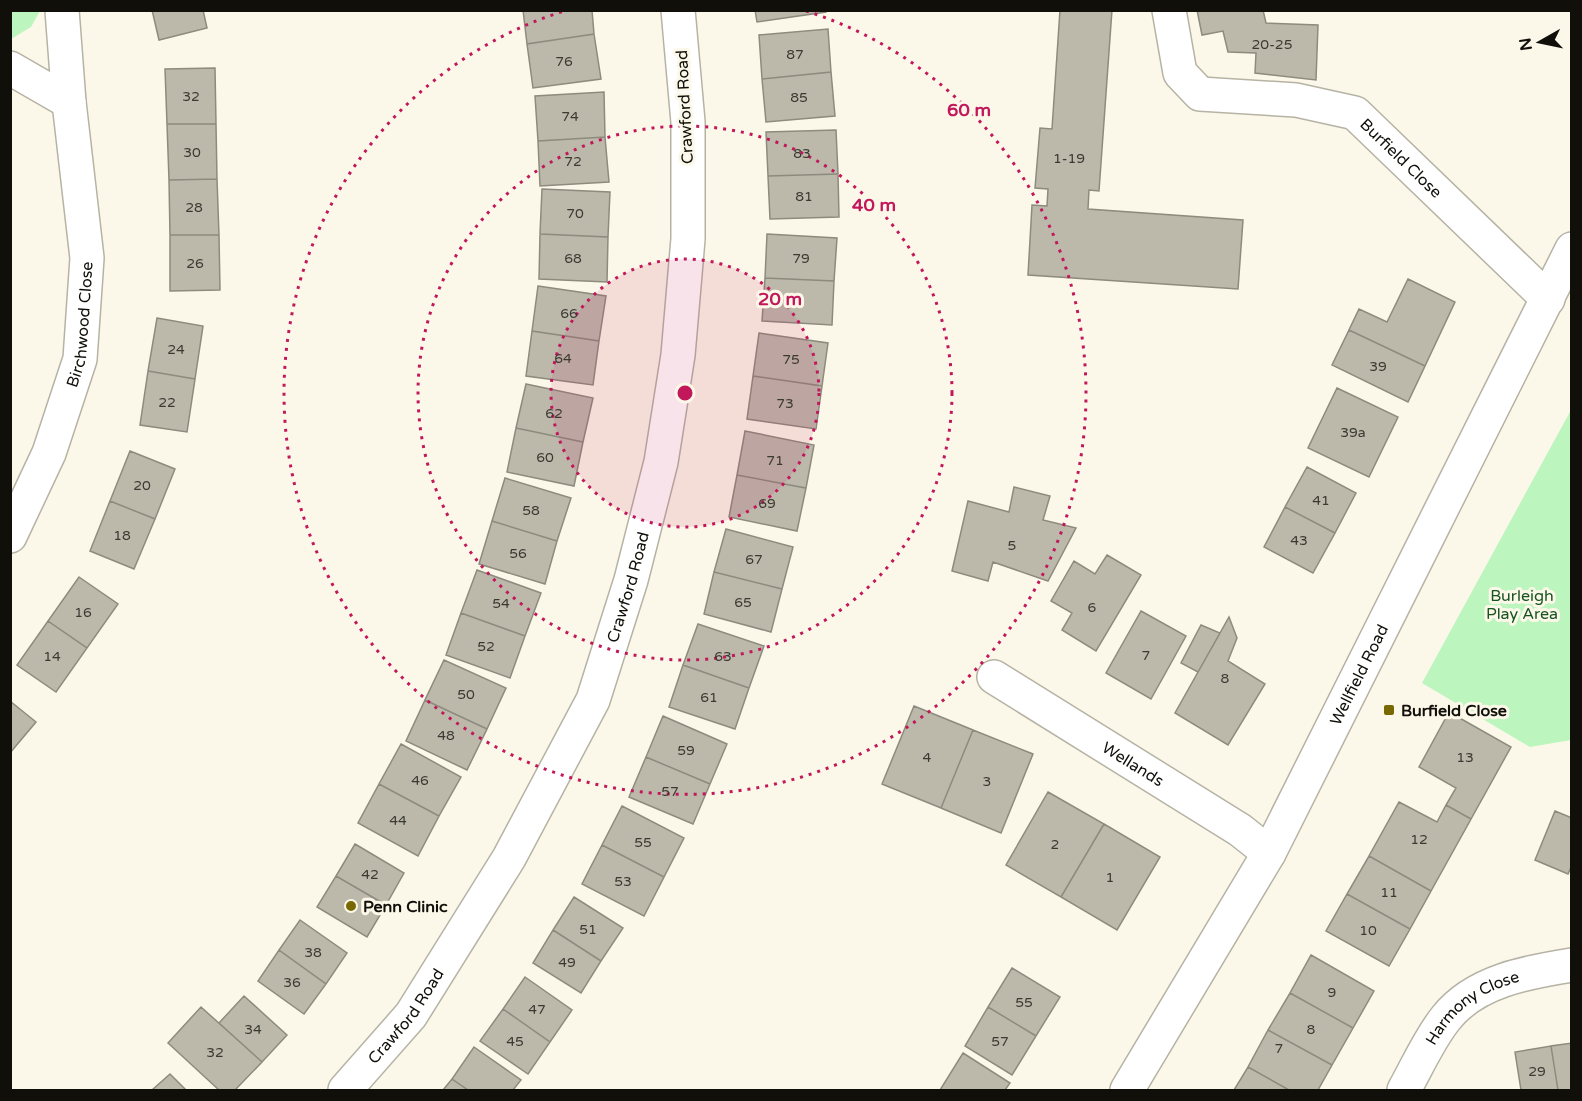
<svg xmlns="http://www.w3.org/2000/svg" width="1582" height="1101" viewBox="0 0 1582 1101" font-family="'Varela Round',sans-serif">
  <rect width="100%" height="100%" fill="#fbf8e9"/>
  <path fill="#bdf5bf" d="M11 10H40V11L31 27 11 39Z
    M1571 410V740L1530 747 1422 683Z"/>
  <path fill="#bcb9ab" stroke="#8d8b7d" stroke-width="1.5" d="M152 10H203L207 28 159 40Z
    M523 10H592L594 34 527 44Z
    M755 10H826V12L757 22Z
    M1060 10H1112L1099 191 1089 190 1088 209 1243 220 1238 289 1028 275 1032 205 1047 206 1048 189 1035 188 1040 128 1052 129Z
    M1197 10H1263L1266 23 1318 25 1316 80 1255 73 1256 53 1228 52 1223 31 1202 35Z
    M828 29 831 72 762 79 759 35Z
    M594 34 601 79 533 88 527 44Z
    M215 68 216 124H167L165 69Z
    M831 72 835 116 766 122 762 79Z
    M604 92 605 137 538 141 535 96Z
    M167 124H216L217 179 169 180Z
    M836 130 838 174 768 176 766 132Z
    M605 137 609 182 540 186 538 141Z
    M838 174 839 217 770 219 768 176Z
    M217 179 219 235H170L169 180Z
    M542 189 610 192 608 237 540 234Z
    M540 234 608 237 607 282 539 279Z
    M767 234 837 238 834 281 765 278Z
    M170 235H219L220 290 170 291Z
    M765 278 834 281 832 325 762 321Z
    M1408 279 1455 302 1425 366 1349 330 1359 309 1387 322Z
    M538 286 606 296 599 341 532 331Z
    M157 318 203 326 195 379 148 371Z
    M1349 330 1425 366 1408 402 1332 365Z
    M532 331 599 341 593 385 526 376Z
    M759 333 828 343 822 386 753 376Z
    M148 371 195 379 187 432 140 425Z
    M753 376 822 386 816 429 747 419Z
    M526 384 593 398 583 442 516 428Z
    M1337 388 1398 417 1369 477 1308 448Z
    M516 428 583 442 574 486 507 472Z
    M745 431 814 445 806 488 737 475Z
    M130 451 175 469 155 519 110 501Z
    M1307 467 1356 493 1335 533 1285 507Z
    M737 475 806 488 797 531 729 517Z
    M505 478 571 498 557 541 492 521Z
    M1014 487 1050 496 1043 520 1076 528 1048 581 993 562 988 581 952 571 968 501 1009 512Z
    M110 501 155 519 134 569 90 551Z
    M1285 507 1335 533 1313 573 1264 547Z
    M492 521 557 541 545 584 479 564Z
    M726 529 793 547 782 589 714 572Z
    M1107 555 1141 575 1096 651 1062 630 1072 613 1051 601 1074 561 1095 574Z
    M477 570 541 593 525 636 461 613Z
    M714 572 782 589 771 632 704 614Z
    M79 577 118 604 87 648 48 621Z
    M1141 611 1186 636 1151 699 1106 673Z
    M461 613 525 636 510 678 446 655Z
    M1229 617 1237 638 1228 661 1265 684 1228 745 1175 713Z
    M48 621 87 648 56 692 17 665Z
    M698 624 764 646 749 688 683 665Z
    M1201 625 1220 633 1198 672 1181 663Z
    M444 660 506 688 487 729 425 700Z
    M683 665 749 688 735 729 669 707Z
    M425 700 487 729 467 770 406 741Z
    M10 701 36 722 10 753Z
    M914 706 973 730 941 808 882 784Z
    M1449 712 1511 747 1471 819 1446 805 1456 788 1419 767Z
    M663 716 727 744 710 784 646 757Z
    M973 730 1033 754 1001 833 941 808Z
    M401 744 461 777 439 816 379 784Z
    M646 757 710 784 693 824 629 797Z
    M379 784 439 816 418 856 358 823Z
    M1048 792 1104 824 1061 897 1006 865Z
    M1399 802 1437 822 1446 805 1471 819 1431 891 1369 856Z
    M622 806 684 838 664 877 602 845Z
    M1555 811 1572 818V865L1568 874 1535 860Z
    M1104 824 1160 857 1117 930 1061 897Z
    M355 844 404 873 386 905 336 876Z
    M602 845 664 877 644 916 582 884Z
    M1369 856 1431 891 1410 929 1347 894Z
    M336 876 386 905 367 937 317 907Z
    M1347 894 1410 929 1389 966 1326 931Z
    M574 897 623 928 601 961 553 930Z
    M300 920 347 953 326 984 279 950Z
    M553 930 601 961 581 993 533 963Z
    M279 950 326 984 304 1014 258 981Z
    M1311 955 1374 991 1353 1028 1290 993Z
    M1012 968 1060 997 1036 1036 988 1007Z
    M525 977 572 1010 550 1042 503 1009Z
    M1290 993 1353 1028 1332 1065 1268 1030Z
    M244 996 287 1035 262 1062 219 1023Z
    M201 1007 262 1062 235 1090H219L168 1043Z
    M988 1007 1036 1036 1012 1075 965 1046Z
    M503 1009 550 1042 528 1074 480 1041Z
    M1268 1030 1332 1065 1318 1090H1289L1248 1067Z
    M1572 1043V1090H1558L1551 1046Z
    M1551 1046 1558 1090H1521L1515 1052Z
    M474 1047 521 1080 513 1090H468L452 1079Z
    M963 1053 1010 1083 1005 1090H940Z
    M1248 1067 1289 1090H1234Z
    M170 1074 186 1090H152Z
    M452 1079 468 1090H443Z"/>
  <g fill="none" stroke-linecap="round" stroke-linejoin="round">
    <g stroke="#b6b3a5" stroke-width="36">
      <g id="minor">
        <path id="s1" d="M1169 10 1180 73 1200 94 1296 100 1355 113 1548 299"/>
        <path d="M10 68 69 102 62 10"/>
        <path id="s2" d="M10 536 49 453 80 359 87 258 69 102"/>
        <path id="s3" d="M994 677 1240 830 1269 853"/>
        <path id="s4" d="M345 1090 411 1015 509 858 593 700 631 580 661 462 678 355 688 239V122L678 10"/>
        <path id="s5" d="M1404 1090C1417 1067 1429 1039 1446 1018 1475 981 1528 972 1572 965"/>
      </g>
    </g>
    <g stroke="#b6b3a5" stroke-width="36">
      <g id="major">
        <path id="s6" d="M1127 1090 1269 853 1572 249"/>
      </g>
    </g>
    <use href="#minor" stroke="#fff" stroke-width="33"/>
    <use href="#major" stroke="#fff" stroke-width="33"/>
  </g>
  <circle cx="685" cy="393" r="134" fill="#c2185b" fill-opacity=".12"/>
  <g fill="none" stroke="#c2185b" stroke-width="3" stroke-dasharray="3 6">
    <circle cx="685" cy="393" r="134"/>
    <circle cx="685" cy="393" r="267"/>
    <path d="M806 11A401 401 0 1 1 564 11"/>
  </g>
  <g fill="#776900" stroke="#fbf8e9" stroke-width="2">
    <rect x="1383" y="704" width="12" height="12" rx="3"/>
    <circle cx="351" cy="906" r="6"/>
  </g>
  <g text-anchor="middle" stroke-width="6" stroke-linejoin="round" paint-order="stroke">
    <g font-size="14" fill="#3b3a32">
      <text x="1272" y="49">20-25</text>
      <text x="795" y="59">87</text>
      <text x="564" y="66">76</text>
      <text x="191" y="101">32</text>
      <text x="799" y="102">85</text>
      <text x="570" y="121">74</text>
      <text x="192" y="157">30</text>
      <text x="802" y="158">83</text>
      <text x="1069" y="163">1-19</text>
      <text x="573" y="166">72</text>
      <text x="804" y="201">81</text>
      <text x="194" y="212">28</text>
      <text x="575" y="218">70</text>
      <text x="573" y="263">68</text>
      <text x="801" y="263">79</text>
      <text x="195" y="268">26</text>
      <text x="569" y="318">66</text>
      <text x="176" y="354">24</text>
      <text x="563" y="363">64</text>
      <text x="791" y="364">75</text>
      <text x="1378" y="371">39</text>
      <text x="167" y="407">22</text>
      <text x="785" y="408">73</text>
      <text x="554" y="418">62</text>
      <text x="1353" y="437">39a</text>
      <text x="545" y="462">60</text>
      <text x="775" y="465">71</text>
      <text x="142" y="490">20</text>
      <text x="1321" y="505">41</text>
      <text x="767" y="508">69</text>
      <text x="531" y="515">58</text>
      <text x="122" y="540">18</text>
      <text x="1299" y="545">43</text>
      <text x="1012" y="550">5</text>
      <text x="518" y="558">56</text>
      <text x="754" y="564">67</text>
      <text x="743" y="607">65</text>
      <text x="501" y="608">54</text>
      <text x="1092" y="612">6</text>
      <text x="83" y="617">16</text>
      <text x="486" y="651">52</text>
      <text x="1146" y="660">7</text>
      <text x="52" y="661">14</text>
      <text x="723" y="661">63</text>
      <text x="1225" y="683">8</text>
      <text x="466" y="699">50</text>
      <text x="709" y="702">61</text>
      <text x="446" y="740">48</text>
      <text x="686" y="755">59</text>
      <text x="927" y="762">4</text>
      <text x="1465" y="762">13</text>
      <text x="420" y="785">46</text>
      <text x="987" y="786">3</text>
      <text x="670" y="796">57</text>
      <text x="398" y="825">44</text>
      <text x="1419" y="844">12</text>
      <text x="643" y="847">55</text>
      <text x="1055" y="849">2</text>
      <text x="370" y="879">42</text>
      <text x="1110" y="882">1</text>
      <text x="623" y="886">53</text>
      <text x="1389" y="897">11</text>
      <text x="588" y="934">51</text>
      <text x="1368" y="935">10</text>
      <text x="313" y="957">38</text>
      <text x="567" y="967">49</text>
      <text x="292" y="987">36</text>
      <text x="1332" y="997">9</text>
      <text x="1024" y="1007">55</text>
      <text x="537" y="1014">47</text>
      <text x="253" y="1034">34</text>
      <text x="1311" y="1034">8</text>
      <text x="515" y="1046">45</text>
      <text x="1000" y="1046">57</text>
      <text x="1279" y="1053">7</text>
      <text x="215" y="1057">32</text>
      <text x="1537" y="1076">29</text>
    </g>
    <g font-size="16" fill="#100f0a" stroke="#fbf8e9">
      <text transform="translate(684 107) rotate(-93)" y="6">Crawford Road</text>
      <text dy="6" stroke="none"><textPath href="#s1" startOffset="314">Burfield Close</textPath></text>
      <text dy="6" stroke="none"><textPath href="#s2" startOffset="225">Birchwood Close</textPath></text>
      <text dy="6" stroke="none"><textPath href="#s4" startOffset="582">Crawford Road</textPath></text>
      <text dy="6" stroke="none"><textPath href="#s6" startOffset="476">Wellfield Road</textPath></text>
      <text dy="6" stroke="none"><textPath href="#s3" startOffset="164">Wellands</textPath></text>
      <text dy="6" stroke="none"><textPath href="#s5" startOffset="111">Harmony Close</textPath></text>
      <text dy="6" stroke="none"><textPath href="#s4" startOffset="96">Crawford Road</textPath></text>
    </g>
    <g font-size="16" fill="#175420" stroke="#fbf8e9">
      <text x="1522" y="601">Burleigh<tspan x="1522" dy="18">Play Area</tspan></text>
    </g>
    <g font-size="16" font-weight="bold" fill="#100f0a" stroke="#fbf8e9" text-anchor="start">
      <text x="1401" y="716">Burfield Close</text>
      <text x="363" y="912">Penn Clinic</text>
    </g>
  </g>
  <circle cx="685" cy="393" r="9" fill="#c2185b" stroke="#fbf8e9" stroke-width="3"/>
  <g font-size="18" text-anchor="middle" font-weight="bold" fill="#c2185b" stroke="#fbf8e9" stroke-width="6" stroke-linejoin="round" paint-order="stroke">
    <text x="969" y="116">60 m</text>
    <text x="874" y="211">40 m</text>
    <text x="780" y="305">20 m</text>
  </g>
  <rect width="1582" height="1101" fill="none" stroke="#100f0a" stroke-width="24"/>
  <g transform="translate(1540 42) rotate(261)" stroke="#fbf8e9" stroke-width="4.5" paint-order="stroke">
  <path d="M0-4.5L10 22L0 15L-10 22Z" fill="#100f0a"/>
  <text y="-9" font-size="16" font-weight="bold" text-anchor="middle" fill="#100f0a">N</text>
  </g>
</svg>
